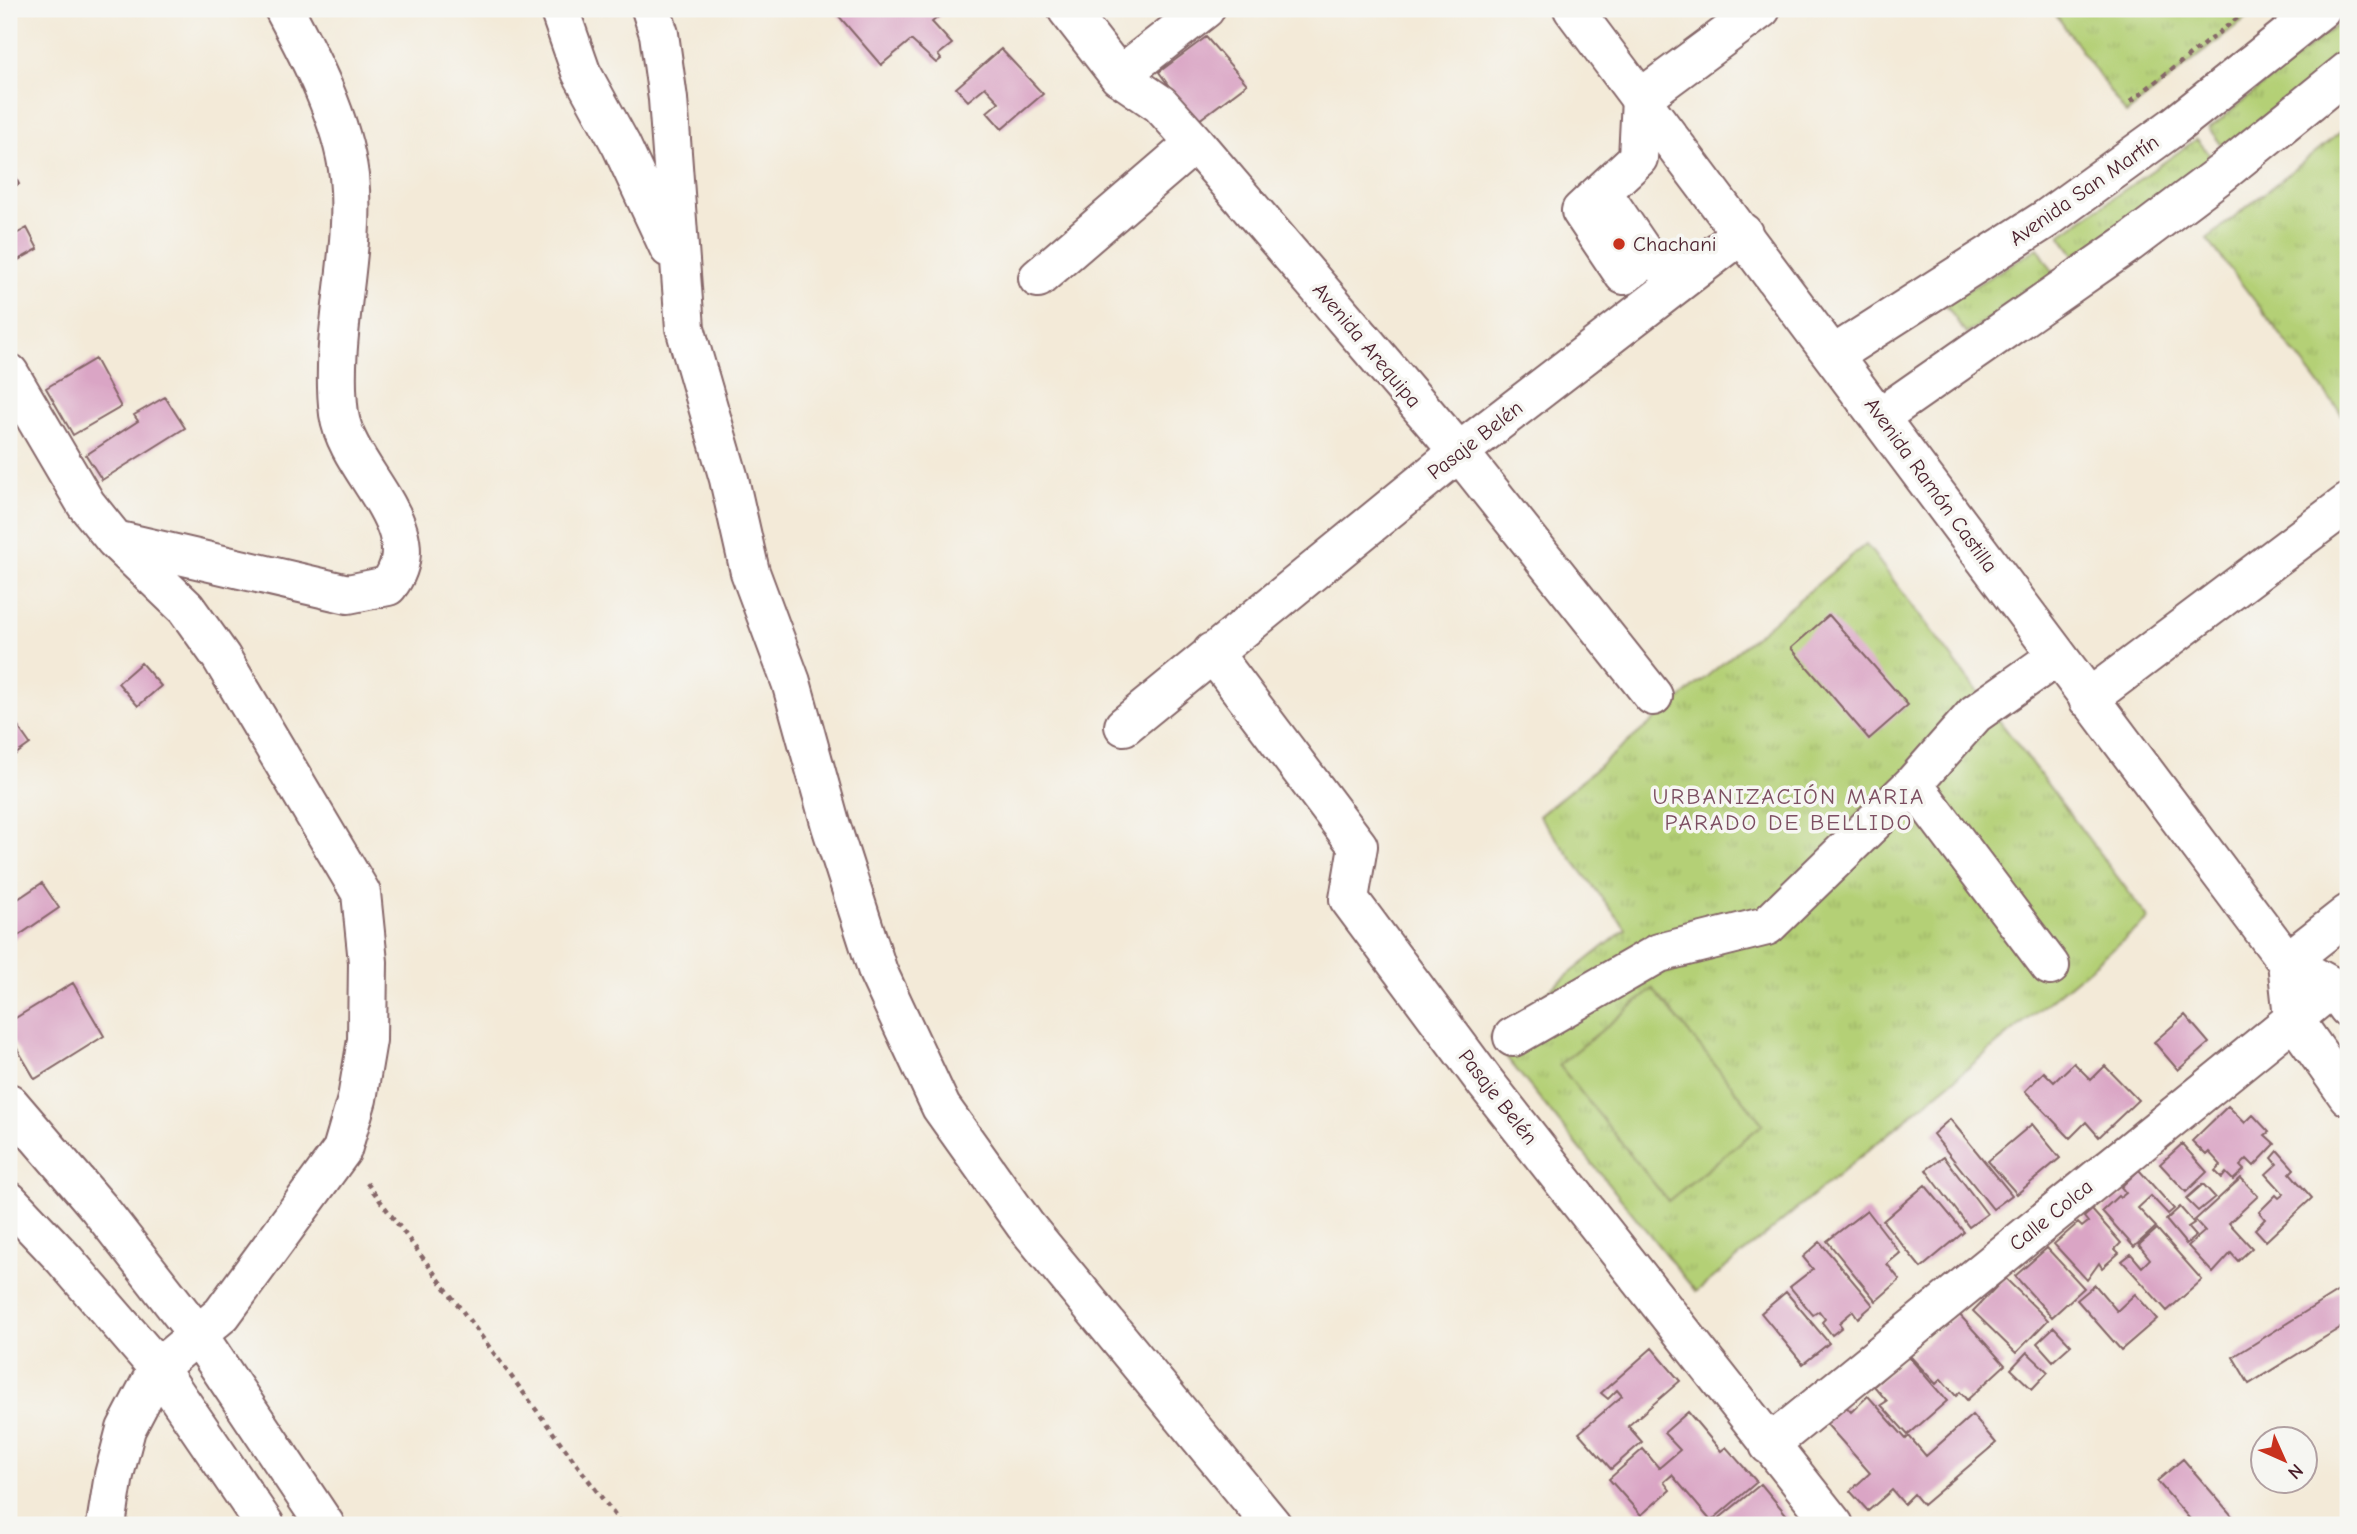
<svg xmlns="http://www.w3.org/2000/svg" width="2357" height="1534" viewBox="0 0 2357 1534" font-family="'Comic Neue',sans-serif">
  <defs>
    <pattern id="grass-tufts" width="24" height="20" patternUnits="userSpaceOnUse" patternTransform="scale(1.75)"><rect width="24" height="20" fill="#b4d076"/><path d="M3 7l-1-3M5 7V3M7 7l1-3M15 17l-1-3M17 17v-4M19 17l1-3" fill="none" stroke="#9cb266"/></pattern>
  </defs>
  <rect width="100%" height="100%" fill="#f6f6f2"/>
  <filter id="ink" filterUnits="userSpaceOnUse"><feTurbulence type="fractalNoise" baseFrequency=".0143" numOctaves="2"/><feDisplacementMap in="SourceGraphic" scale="14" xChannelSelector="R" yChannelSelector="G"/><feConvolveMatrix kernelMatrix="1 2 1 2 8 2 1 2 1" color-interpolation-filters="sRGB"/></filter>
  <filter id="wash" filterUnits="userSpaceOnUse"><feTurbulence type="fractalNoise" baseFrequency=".00686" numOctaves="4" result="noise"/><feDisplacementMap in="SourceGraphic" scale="28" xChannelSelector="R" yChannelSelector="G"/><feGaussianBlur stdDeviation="1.57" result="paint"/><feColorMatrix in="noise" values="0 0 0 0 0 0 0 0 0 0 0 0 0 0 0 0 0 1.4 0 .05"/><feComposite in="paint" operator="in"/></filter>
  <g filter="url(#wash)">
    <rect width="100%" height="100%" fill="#f3ead8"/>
    <path fill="url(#grass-tufts)" stroke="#7f7850" stroke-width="2" d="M2052 9H2258L2126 114Z
      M2348 16V50L2225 149 2209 129Z
      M2348 126V422L2207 239Z
      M2197 139 2213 159 2078 260 2060 235Z
      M2038 248 2055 275 1966 334 1945 304Z
      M1866 544 2149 919 1696 1292 1490 1037 1626 929 1539 816Z"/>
    <path fill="#b4d076" stroke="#7f7850" stroke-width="2" d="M1653 989 1763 1124 1668 1201 1559 1065Z"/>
    <g id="blocks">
      <path fill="#daa5c5" d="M844 9H948L932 22 952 44 938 55 941 59 936 63 911 40 881 65 837 14Z
        M1206 37 1247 84 1195 123 1159 72Z
        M1001 49 1043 94 1002 129 987 112 999 102 985 87 968 101 956 88Z
        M9 165 19 184 9 189Z
        M27 228 38 249 9 265V238Z
        M95 359 121 407 73 435 46 388Z
        M165 397 185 428 102 480 86 455 138 421 134 415Z
        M1829 615 1908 705 1869 739 1791 648Z
        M141 663 161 686 138 706 118 683Z
        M16 724 30 744 9 759V729Z
        M42 883 59 908 9 942V905Z
        M73 983 104 1036 35 1079 9 1035V1022Z
        M2185 1015 2209 1043 2178 1070 2154 1042Z
        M2074 1063 2091 1080 2105 1066 2138 1100 2099 1137 2086 1122 2070 1138 2025 1091 2044 1072 2054 1082Z
        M2228 1106 2245 1123 2253 1115 2269 1132 2265 1135 2275 1144 2254 1166 2247 1159 2240 1166 2244 1170 2233 1180 2226 1173 2222 1178 2215 1171 2221 1165 2209 1152 2206 1155 2192 1141Z
        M1950 1119 2012 1195 1993 1209 1933 1134Z
        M2032 1124 2060 1158 2017 1194 1988 1161Z
        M2182 1144 2207 1172 2186 1192 2160 1164Z
        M2278 1151 2294 1169 2290 1173 2312 1198 2266 1241 2255 1229 2265 1219 2259 1212 2276 1195 2279 1198 2284 1194 2266 1174 2277 1164 2272 1158Z
        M1944 1157 1987 1214 1969 1227 1926 1170Z
        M2139 1170 2174 1209 2168 1214 2151 1196 2138 1208 2156 1227 2134 1247 2102 1211 2118 1196 2120 1198 2126 1193 2121 1187Z
        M2241 1178 2258 1196 2229 1223 2252 1248 2238 1261 2231 1253 2213 1273 2188 1246 2205 1231 2195 1220Z
        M2203 1184 2215 1197 2198 1211 2186 1199Z
        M1925 1185 1964 1232 1921 1268 1883 1221Z
        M2180 1207 2194 1223 2188 1227 2196 1236 2186 1244 2166 1220Z
        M1867 1210 1900 1253 1887 1264 1900 1280 1876 1301 1827 1241Z
        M2092 1210 2121 1243 2115 1249 2119 1253 2102 1268 2099 1263 2087 1280 2054 1244 2078 1223 2082 1227 2088 1222 2084 1217Z
        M2157 1229 2202 1280 2167 1311 2122 1261 2131 1254 2142 1267 2150 1259 2139 1245Z
        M1820 1242 1873 1305 1858 1318 1853 1311 1839 1323 1842 1327 1832 1335 1822 1322 1825 1319 1819 1311 1813 1315 1790 1287 1813 1269 1803 1257Z
        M2047 1248 2084 1288 2052 1317 2015 1276Z
        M2005 1278 2048 1320 2016 1353 1973 1311Z
        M2095 1285 2117 1311 2135 1294 2157 1319 2121 1350 2077 1300Z
        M2348 1285V1323L2249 1384 2233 1357Z
        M1786 1292 1829 1343 1803 1364 1761 1313Z
        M1958 1313 2005 1365 1967 1400 1960 1392 1956 1396 1941 1379 1936 1384 1910 1356Z
        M2054 1327 2071 1345 2053 1361 2037 1343Z
        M1652 1348 1680 1381 1628 1426 1642 1442 1611 1469 1579 1433 1622 1396 1617 1390 1608 1399 1601 1393Z
        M2027 1352 2048 1372 2032 1389 2011 1369Z
        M1908 1356 1947 1401 1908 1435 1881 1405 1887 1401 1874 1386Z
        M1868 1396 1906 1439 1909 1436 1926 1456 1972 1415 1996 1443 1923 1505 1914 1494 1904 1504 1892 1490 1868 1511 1850 1491 1870 1473 1824 1421 1844 1404 1851 1412Z
        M1688 1412 1721 1451 1726 1447 1757 1482 1711 1521 1672 1475 1664 1482 1670 1490 1641 1515 1609 1479 1643 1449 1659 1468 1680 1450 1664 1433Z
        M2183 1459 2240 1525H2195L2157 1481Z
        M1761 1484 1795 1525H1711Z"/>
    </g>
  </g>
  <g filter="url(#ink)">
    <use href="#blocks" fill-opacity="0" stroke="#856668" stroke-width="2"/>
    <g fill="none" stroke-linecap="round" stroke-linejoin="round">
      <g stroke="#856668" stroke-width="42">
        <path id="minor" d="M559 9 581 72 621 145 669 248
          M651 9 659 34 668 99 685 328 729 479 750 572 791 682 831 826 878 972 941 1107 1025 1225 1272 1525
          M1119 76 1160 104 1195 143 1459 452 1653 696
          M1602 192 1647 258
          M1688 275 1647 258 1624 275 1581 211 1638 158 1641 98 1761 9
          M1038 278 1195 143
          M9 373 86 504 115 540 348 594 388 586C433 529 347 472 339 414 329 335 357 255 349 176 342 119 311 59 284 9
          M1212 652 1358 846 1349 899 1485 1082 1834 1525
          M2088 699 2348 503
          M1124 726 1459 452 1743 233
          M1913 784 2050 966
          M2287 962 2348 914
          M1513 1037 1659 953 1767 926 1913 784 1975 714 2056 657
          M9 1103 99 1208 198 1335 325 1525
          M9 1201 64 1259 158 1368 265 1525
          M1769 1445 2333 987
          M106 1525 114 1475 126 1429 158 1368 222 1314 342 1150 357 1099 367 1040 368 962 361 893 221 657 186 608 115 540"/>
      </g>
      <g stroke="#856668" stroke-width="42">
        <path id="major" d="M1067 9 1119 76 1205 9
          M1573 9C1813 325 2048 645 2287 962L2333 987 2348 1008
          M1835 354 2046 219 2173 127 2321 9
          M1881 416 2129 243 2222 173 2348 71
          M2287 962 2293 1018 2348 1096"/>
      </g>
      <path stroke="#856668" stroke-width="4.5" stroke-dasharray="5 5" stroke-linecap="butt" d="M2131 101 2249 9
        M367 1183 622 1525"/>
      <use href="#minor" stroke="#fff" stroke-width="38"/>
      <use href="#major" stroke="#fff" stroke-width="38"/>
    </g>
  </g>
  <circle fill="#c8321e" stroke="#f6f6f2" stroke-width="2.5" cx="1619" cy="244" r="7"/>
  <g text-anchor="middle" stroke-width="7" stroke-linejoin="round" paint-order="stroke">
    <g font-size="21" fill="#4a1f2b" stroke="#f6f6f2">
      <text transform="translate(2084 190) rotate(-35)" y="7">Avenida San Martín</text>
      <text transform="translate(1367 345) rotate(50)" y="7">Avenida Arequipa</text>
      <text transform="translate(1475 440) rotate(-38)" y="7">Pasaje Belén</text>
      <text transform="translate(1931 485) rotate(54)" y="7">Avenida Ramón Castilla</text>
      <text transform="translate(1498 1097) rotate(52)" y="7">Pasaje Belén</text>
      <text transform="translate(2051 1215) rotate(-39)" y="7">Calle Colca</text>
    </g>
    <g font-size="21" fill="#4a1f2b" stroke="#f6f6f2" text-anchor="start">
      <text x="1633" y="251">Chachani</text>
    </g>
    <g font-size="23" letter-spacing="2" fill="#7c4e61" stroke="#f6f6f2">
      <text x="1789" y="804">URBANIZACIÓN MARIA<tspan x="1789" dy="26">PARADO DE BELLIDO</tspan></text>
    </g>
  </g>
  <rect width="2357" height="1534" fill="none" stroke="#f6f6f2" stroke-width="35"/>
  <g transform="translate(2284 1460) rotate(135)"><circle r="33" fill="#f6f6f2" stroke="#b1a0a2" stroke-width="2"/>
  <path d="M0-5L12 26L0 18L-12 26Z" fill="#c8321e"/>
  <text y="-10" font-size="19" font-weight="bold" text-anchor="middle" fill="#4a1f2b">N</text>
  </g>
</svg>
